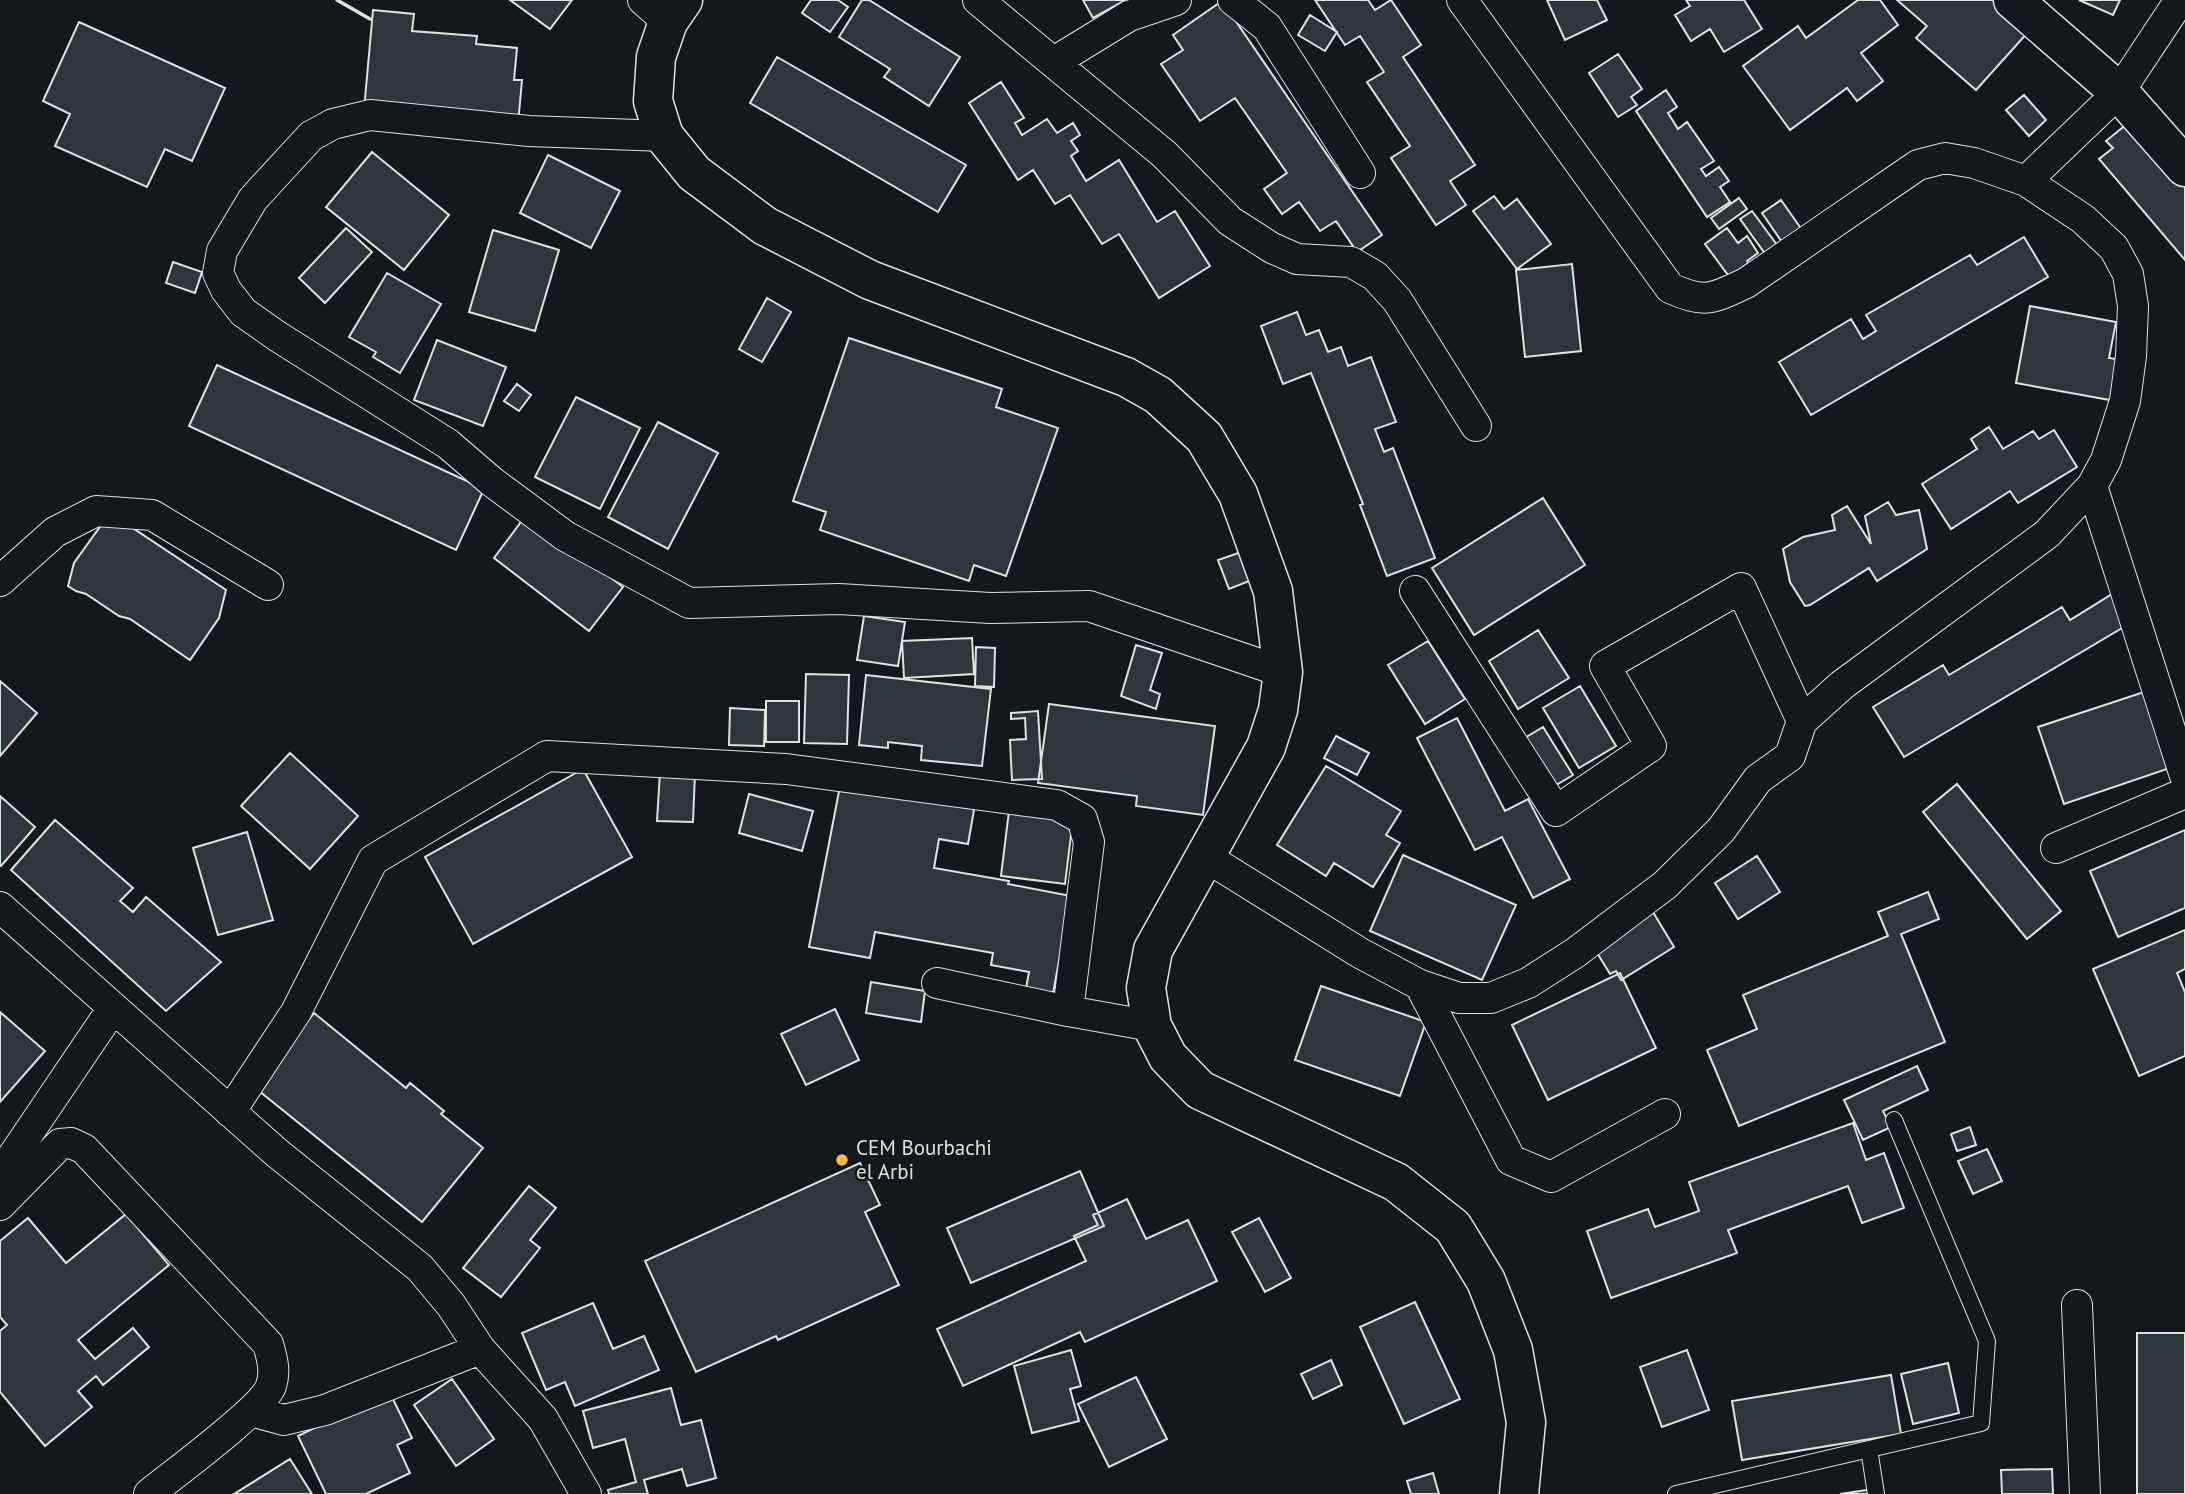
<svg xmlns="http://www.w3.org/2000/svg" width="2185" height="1494" viewBox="0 0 2185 1494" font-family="'PT Sans',sans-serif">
  <rect width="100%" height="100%" fill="#14181c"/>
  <path fill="#2c363c" stroke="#d8e6dc" stroke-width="2" d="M510 0H572L550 29Z
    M811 0H838L848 7 830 32 802 13Z
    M862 0H869L960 57 929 106 884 77 890 69 839 37Z
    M1083 0H1124V1L1093 18Z
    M1315 0H1368L1375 10 1391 0 1421 45 1403 57 1475 165 1450 181 1466 205 1436 225 1391 158 1410 146 1367 82 1384 72 1360 36 1345 45Z
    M1547 0H1597L1607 20 1565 40Z
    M1686 0H1744L1762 29 1724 52 1710 29 1691 41 1675 15 1690 6Z
    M1858 0H1880L1898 25 1861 53 1883 81 1857 101 1847 88 1790 130 1743 66 1798 26 1806 38Z
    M1897 0H2014L2038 21 1976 90 1916 38 1927 26Z
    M2079 0H2120L2113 15Z
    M1222 1 1382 235 1357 252 1336 221 1320 231 1299 202 1282 214 1264 189 1287 173 1235 98 1200 121 1161 64 1183 50 1173 35Z
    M373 10 414 14 412 31 477 36 476 44 517 48 514 80H522L518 124 364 110Z
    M1310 15 1337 32 1325 51 1298 35Z
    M79 22 225 88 192 161 165 149 147 187 55 146 70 114 43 101Z
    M1618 54 1642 89 1631 97 1637 105 1618 117 1589 73Z
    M777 57 966 165 938 212 750 103Z
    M1001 82 1024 118 1015 123 1022 135 1047 119 1057 133 1073 123 1080 135 1071 141 1078 151 1071 156 1086 181 1119 160 1157 222 1175 211 1210 266 1159 298 1119 234 1102 244 1070 195 1055 204 1033 170 1018 180 969 103Z
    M1666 90 1677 107 1668 113 1678 129 1687 122 1714 161 1701 169 1706 176 1719 167 1729 181 1720 187 1730 202 1707 217 1636 111Z
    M2024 95 2046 120 2029 136 2006 110Z
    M2144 110 2185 158V260L2099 159 2113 148 2106 141Z
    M372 152 449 215 404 270 326 207Z
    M548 155 620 191 591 248 520 213Z
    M1494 196 1504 209 1517 199 1551 244 1517 269 1473 211Z
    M1739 198 1747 209 1719 229 1711 218Z
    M1781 200 1807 237 1788 251 1762 213Z
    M1752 211 1783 253 1771 262 1740 219Z
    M346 228 372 252 325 303 299 278Z
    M1727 228 1738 243 1747 236 1758 253 1747 261 1755 273 1736 286 1705 244Z
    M493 230 559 250 535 331 469 312Z
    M2024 237 2048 277 1811 415 1779 362 1851 319 1863 339 1876 331 1866 315 1970 255 1977 265Z
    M173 262 202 272 195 293 166 283Z
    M1572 264 1581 351 1525 357 1516 270Z
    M387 273 441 304 400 373 373 357 376 352 349 337Z
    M767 298 791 312 762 362 739 349Z
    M2030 306 2116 322 2109 358 2128 361 2121 402 2016 383Z
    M1297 312 1306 335 1319 330 1328 352 1341 347 1348 366 1371 357 1396 422 1375 429 1384 452 1393 448 1435 558 1387 576 1360 505 1363 504 1311 373 1283 384 1261 326Z
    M849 338 1002 389 996 407 1058 428 1006 576 974 565 969 581 820 530 826 512 793 501Z
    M437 340 506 367 483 426 414 400Z
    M217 365 484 489 456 550 189 426Z
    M517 384 531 395 519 411 504 401Z
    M576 397 640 428 600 509 535 477Z
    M658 422 718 453 668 549 608 517Z
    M1989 427 2003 449 2033 431 2039 439 2054 430 2077 467 2018 503 2010 491 1951 529 1922 484 1977 449 1971 439Z
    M1543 498 1585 565 1474 635 1432 568Z
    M1888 502 1896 515 1919 510 1927 549 1877 581 1869 568 1810 605 1805 606 1790 582 1783 549 1803 537 1835 530 1832 515 1847 506 1871 544 1865 516Z
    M527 514 623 587 589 631 494 558Z
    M107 517 122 521 226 590 219 618 190 660 130 619 119 616 86 594 76 591 68 586 74 563Z
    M1247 550 1257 578 1229 589 1218 560Z
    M2117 591 2134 621 1904 757 1873 707 1943 665 1949 675 2062 607 2070 620Z
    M864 616 905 622 898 666 857 660Z
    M1538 630 1569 678 1518 709 1489 661Z
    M972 638 974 674 904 678 902 641Z
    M1428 641 1465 699 1425 724 1388 665Z
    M1136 645 1162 653 1150 690 1160 694 1156 709 1121 696Z
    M976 647 995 648 994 687 975 686Z
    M806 674 849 675 847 744 804 743Z
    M866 675 991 689 982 766 921 760 922 746 888 742V748L859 745Z
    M0 681 37 713 0 756Z
    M1580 686 1616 746 1579 768 1543 708Z
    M2144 692 2170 768 2064 804 2038 727Z
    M766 701H799V742H766Z
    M1049 704 1215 726 1203 815 1136 806 1137 796 1038 783Z
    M730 708 765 710 764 746 729 745Z
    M1038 711 1042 779 1012 780 1010 740 1026 739 1025 718 1011 719V713Z
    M1457 718 1505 811 1528 799 1570 879 1533 898 1502 837 1475 850 1417 738Z
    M1543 727 1573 775 1553 787 1523 739Z
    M1336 736 1369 753 1357 775 1324 758Z
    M290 753 358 816 310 869 241 806Z
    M1326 766 1401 811 1386 835 1400 843 1373 887 1334 863 1326 876 1277 845Z
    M583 769 632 857 473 944 425 857Z
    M660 772 695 773 693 822 657 821Z
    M841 781 975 804 968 844 939 839 934 868 1009 881 1008 884 1071 896 1052 999 1025 994 1029 972 991 965 993 953 875 932 870 958 809 947Z
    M1957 784 2061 911 2027 939 1923 812Z
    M749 794 813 811 802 851 739 833Z
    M0 796 35 827 1 866H0Z
    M1009 811 1073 819 1065 884 1001 876Z
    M55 820 133 888 120 901 133 912 146 897 221 962 166 1011 11 870Z
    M2185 830V908L2118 937 2090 871Z
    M247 832 273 920 218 935 193 848Z
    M1403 855 1516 905 1482 980 1370 931Z
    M1757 856 1780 892 1738 919 1715 883Z
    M1928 892 1939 919 1901 934 1945 1042 1739 1126 1707 1050 1757 1029 1743 995 1888 936 1878 912Z
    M1650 907 1674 947 1621 980 1616 971 1610 974 1591 943Z
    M2185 930V969L2177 973 2185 992V1056L2139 1076 2093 969Z
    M1620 973 1656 1048 1548 1100 1512 1025Z
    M871 982 925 991 921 1022 866 1013Z
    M1321 986 1426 1022 1400 1096 1295 1060Z
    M835 1009 859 1060 806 1085 781 1034Z
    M0 1012 45 1051 0 1102Z
    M314 1013 406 1088 410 1083 444 1111 441 1114 483 1148 422 1222 254 1087Z
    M1917 1066 1928 1090 1883 1111 1891 1127 1863 1140 1844 1100Z
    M1853 1123 1866 1160 1884 1153 1904 1208 1862 1223 1848 1186 1728 1230 1737 1253 1611 1298 1587 1231 1648 1209 1655 1227 1699 1211 1689 1182Z
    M1970 1127 1976 1145 1957 1151 1951 1134Z
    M1987 1149 2002 1181 1973 1194 1958 1161Z
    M860 1163 880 1205 865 1212 899 1285 778 1340 776 1336 696 1372 645 1261Z
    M1080 1171 1104 1226 971 1283 947 1228Z
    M529 1186 556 1208 530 1240 540 1248 501 1297 463 1268Z
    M1127 1199 1146 1239 1188 1220 1217 1281 1085 1342 1080 1332 963 1386 937 1329 1086 1261 1074 1236 1098 1225 1093 1215Z
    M126 1214 169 1265 78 1340 95 1359 133 1328 149 1347 103 1385 96 1376 78 1391 92 1407 45 1446 0 1392V1331L7 1325 0 1317V1241L28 1218 66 1263Z
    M1259 1218 1291 1278 1265 1292 1232 1232Z
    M1415 1302 1460 1399 1404 1424 1360 1327Z
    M593 1303 613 1349 644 1336 659 1370 575 1406 565 1382 546 1390 522 1333Z
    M2137 1333H2185V1494H2137Z
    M1071 1350 1081 1386 1070 1389 1079 1421 1032 1433 1014 1366Z
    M1687 1350 1709 1410 1662 1427 1640 1367Z
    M1331 1360 1342 1385 1313 1399 1301 1374Z
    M1948 1363 1959 1413 1913 1424 1901 1374Z
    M1891 1375 1901 1434 1742 1460 1732 1401Z
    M1136 1377 1167 1439 1109 1467 1078 1404Z
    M452 1379 494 1439 456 1466 414 1405Z
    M671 1388 681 1425 701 1420 716 1478 687 1486 682 1469 644 1480 648 1494H609L608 1490 636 1482 625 1439 593 1448 583 1411Z
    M389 1391 412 1438 397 1445 410 1473 366 1494H326L298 1436Z
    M290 1459 312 1494H234Z
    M2052 1469 2053 1494H2002L2001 1470Z
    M1433 1473 1439 1494H1411L1407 1481Z
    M1874 1489 1875 1494H1840Z"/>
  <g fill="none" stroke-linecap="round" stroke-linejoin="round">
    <g stroke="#d8e6dc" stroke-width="18">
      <path id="lane" d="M1869 1449 1876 1494
        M1676 1494 1981 1423 1987 1341 1894 1120"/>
    </g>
    <g stroke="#d8e6dc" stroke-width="32">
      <path id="street" d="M643 0 668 22
        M978 0 1164 154 1230 221 1272 248 1297 259 1351 262 1375 276 1397 300 1476 426
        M1233 0 1267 27 1360 173
        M1054 62 1129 16 1176 0
        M664 136 529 131 370 115 333 124 311 136 253 199 222 251 218 273 226 290 243 312 277 336 448 444 491 481 565 536 689 603 839 599 990 608 1089 606 1283 672
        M2026 181 2119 92 2180 0
        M2092 486 2185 776
        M0 581 55 532 96 511 152 515 268 585
        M1415 591 1556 811 1651 746 1605 666 1741 588 1802 721
        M2056 848 2185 793
        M1206 857 1360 953 1420 985 1459 998H1491L1528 983 1575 953 1665 885 1721 830 1758 779 1790 756 1802 721 1842 685 2047 534 2092 486 2106 460 2125 401 2131 356 2133 306 2128 274 2114 248 2083 219 2026 181 1974 163 1945 158 1918 165 1746 283C1712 299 1705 304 1670 288L1462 0
        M0 907 277 1153 420 1268 451 1305 480 1349 543 1419 586 1494
        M937 983 1068 1011 1152 1026
        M1420 985 1511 1160 1551 1177 1665 1114
        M230 1112 296 1012 373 860 547 756 786 769 1057 805 1082 819 1089 842 1068 1011
        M0 1175 113 1008
        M0 1205 60 1144 71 1143 84 1149 268 1344C272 1358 276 1371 271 1386 263 1409 172 1475 149 1494
        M2077 1305 2085 1494
        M251 1411 284 1420 325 1410 480 1349"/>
    </g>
    <g stroke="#d8e6dc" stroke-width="41">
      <path id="secondary" d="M683 0 668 22 656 57 653 101 664 136 694 173 765 226 870 280 1126 377 1158 395 1204 437 1238 494 1273 591 1283 672 1278 710 1266 747 1153 950 1146 988 1152 1026 1168 1057 1200 1090 1396 1182 1453 1227 1486 1281 1513 1350 1526 1422 1519 1494
        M2013 0 2119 92 2185 167"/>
    </g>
    <use href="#lane" stroke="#14181c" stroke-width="16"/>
    <use href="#street" stroke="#14181c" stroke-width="30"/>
    <use href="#secondary" stroke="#14181c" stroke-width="38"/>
    <path stroke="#d8e6dc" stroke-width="3.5" d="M337 0 370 19"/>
  </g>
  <circle fill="#ffb74d" stroke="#14181c" stroke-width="2.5" cx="842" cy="1160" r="7"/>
  <g text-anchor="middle" stroke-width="5" stroke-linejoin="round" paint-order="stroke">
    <g font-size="21" fill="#d8e6dc" stroke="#14181c" text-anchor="start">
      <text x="856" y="1155">CEM Bourbachi<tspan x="856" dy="24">el Arbi</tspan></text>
    </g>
  </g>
</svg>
